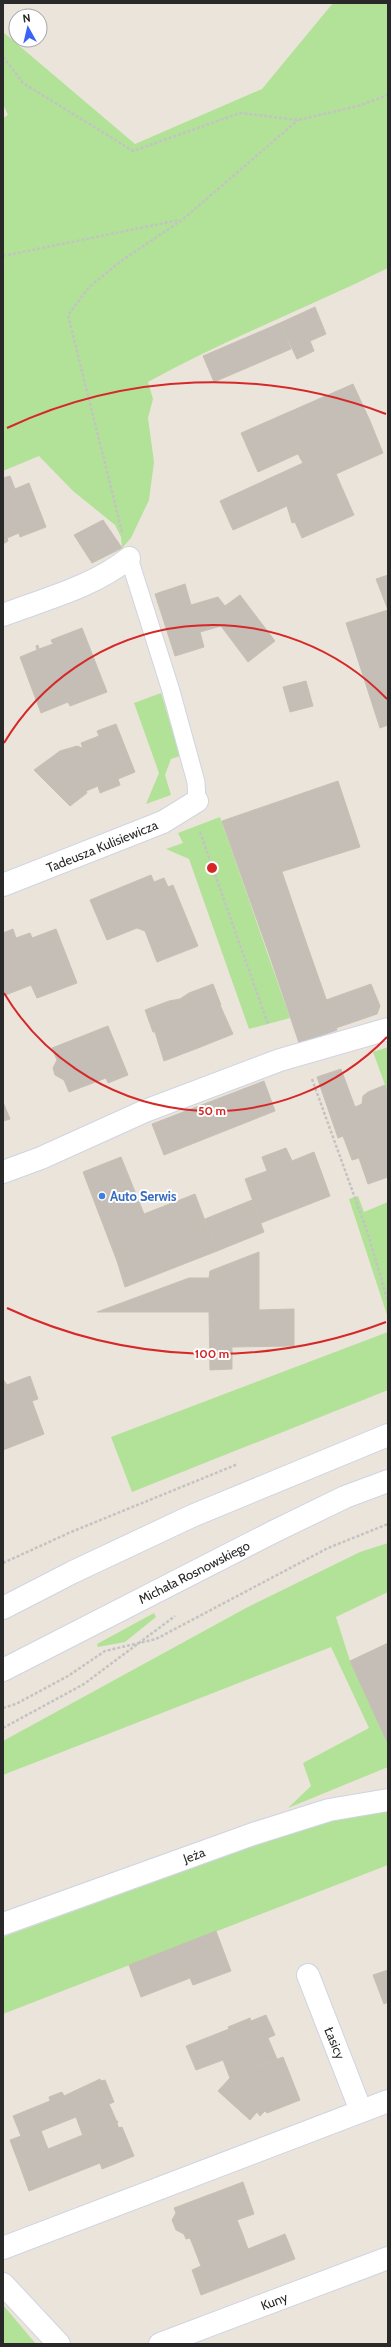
<svg xmlns="http://www.w3.org/2000/svg" width="391" height="2347" viewBox="0 0 391 2347" font-family="Cabin,sans-serif">
  <rect width="100%" height="100%" fill="#ebe4db"/>
  <path fill="#b2e297" d="M333 3H388V268C309 307 226 339 148 382L153 399 148 418 154 462 149 500 131 538 122 548 121 537 115 525 73 491 39 456 3 471V118L8 115 3 104V32L135 144 262 89Z
    M161 693 180 756 171 759 165 775 171 795 146 804 159 773 134 703Z
    M220 817 290 1018 249 1029 189 859 166 849 183 843 178 833Z
    M388 1047V1093L373 1052Z
    M358 1196 364 1212 388 1202V1318L349 1199Z
    M388 1332V1390L132 1492 111 1437Z
    M388 1543V1592L336 1617 350 1661 388 1744V1767L288 1808 311 1786 303 1763 369 1728 331 1647 3 1775V1741L246 1608 360 1552Z
    M154 1613 156 1617 125 1642 98 1647 97 1644Z
    M388 1806V1865L3 2014V1937L289 1833Z
    M3 2305 36 2344H3Z"/>
  <path fill="#c4beb6" stroke="#c6c0b4" d="M315 307 326 334 310 341 314 351 297 359 280 323Z
    M280 323 291 349 214 382 203 356Z
    M353 384 370 421 258 472 241 433Z
    M370 421 383 453 336 474 354 515 302 538 295 522 292 523 287 506 233 530 220 501 303 463 298 454Z
    M10 476 15 489 29 483 46 527 20 537 19 533 7 538 8 541 3 544V478Z
    M103 520 122 548 92 563 74 535Z
    M388 575V610L376 579Z
    M185 584 191 605 218 597 225 606 240 595 275 641 248 662 221 626 200 632 204 647 175 656 155 594Z
    M388 610V725L380 728 346 623Z
    M82 628 107 692 70 706 68 702 41 713 20 657 37 650 36 646 38 645 39 649 53 644 51 640Z
    M306 681 313 706 290 712 283 687Z
    M116 724 135 772 118 779 120 785 100 793 98 786 86 791 87 793 70 806 34 770 60 751 77 746 83 748 81 743 99 736 97 731Z
    M338 781 360 847 271 875 262 852 236 861 222 821Z
    M262 852 271 875 282 872 306 942 269 954 236 861Z
    M151 875 154 882 164 878 168 887 173 885 198 946 157 962 145 931 137 928 107 940 90 900Z
    M13 929 16 938 30 933 32 938 56 929 77 983 37 998 31 985 3 996V933Z
    M306 942 337 1030 299 1043 269 954Z
    M213 984 221 1005H220L233 1034 198 1048 180 999 189 993Z
    M371 984 380 1006 377 1014 336 1028 326 1000Z
    M180 999 198 1048 164 1061 155 1032H153L145 1010 169 1001Z
    M108 1026 128 1075 108 1083 106 1078 69 1092 64 1080 55 1075 53 1068 57 1060 52 1048Z
    M341 1069 355 1107 362 1104 363 1096 368 1092 385 1085 388 1093V1177L368 1184 359 1158 352 1160 343 1136 338 1138 317 1077Z
    M264 1081 275 1111 164 1155 152 1124Z
    M3 1102 10 1119 3 1121Z
    M286 1148 292 1161 314 1152 330 1196 261 1223 245 1179 267 1171 262 1157Z
    M121 1157 144 1214 195 1194 207 1226 117 1261 83 1172Z
    M252 1200 264 1232 217 1251 205 1219Z
    M207 1226 217 1251 125 1287 117 1261Z
    M259 1252V1310L294 1309V1346L232 1347V1369L210 1370 209 1312H97L189 1278H209L210 1271Z
    M30 1376 38 1399 32 1401 44 1434 3 1450V1379L7 1385Z
    M388 1643V1689L367 1698 350 1661Z
    M388 1689V1744L367 1698Z
    M216 1931 231 1971 193 1985 190 1978 141 1997 129 1965Z
    M388 1970V2002L384 2004 373 1975Z
    M266 2015 275 2035 268 2038 277 2059 230 2078 223 2060 196 2070 186 2046 229 2029 228 2027 250 2018 251 2021Z
    M283 2057 300 2100 267 2113 265 2111 260 2116 257 2112 250 2120 218 2091 230 2078Z
    M100 2079 101 2081 105 2080 114 2102 109 2104 117 2122 83 2136 76 2117 41 2131 48 2149 18 2161 10 2140 21 2136 13 2116 50 2101 49 2097 62 2092 64 2096Z
    M118 2121 117 2124 119 2128 122 2127 134 2156 102 2169 100 2163 29 2191 18 2161Z
    M243 2182 254 2214 237 2220 243 2235 196 2253 190 2238 186 2239 184 2234 176 2230 172 2220 176 2213 174 2208Z
    M285 2234 295 2259 201 2295 192 2270 201 2266 196 2253 243 2235 248 2249Z"/>
  <g fill="none" stroke-linecap="round" stroke-linejoin="round">
    <g stroke="#d0d4e2" stroke-width="19">
      <path id="service" d="M129 558 171 691 196 782 197 801"/>
    </g>
    <g stroke="#d0d4e2" stroke-width="24">
      <path id="minor" d="M3 615C45 599 93 587 129 558
        M3 885 163 822 197 801
        M3 1172 41 1158 145 1111 280 1060 388 1029
        M3 1924 253 1834 329 1810 388 1800
        M308 1975 361 2111
        M3 2248 388 2101
        M3 2284 59 2344
        M160 2344 388 2258"/>
    </g>
    <g stroke="#d0d4e2" stroke-width="24">
      <path id="tertiary" d="M3 1608 73 1572 192 1516 388 1435
        M3 1670 275 1531 345 1497 388 1481"/>
    </g>
    <path stroke="#c3c3c3" stroke-width="2.5" stroke-dasharray="3 2" stroke-linecap="butt" d="M3 57 23 83 133 151 240 113 298 120 358 106 388 95
      M3 256 179 220
      M122 532 68 315 89 287 121 261 182 220 298 120
      M200 832 268 1024
      M312 1079 368 1234 388 1302
      M3 1563 71 1532 238 1464
      M3 1708 16 1704 68 1676 105 1651 156 1639 328 1548 388 1524
      M3 1728 84 1684 175 1616"/>
    <use href="#service" stroke="#fff" stroke-width="17"/>
    <use href="#minor" stroke="#fff" stroke-width="22"/>
    <use href="#tertiary" stroke="#fff" stroke-width="22"/>
  </g>
  <g fill="none" stroke="#d62828" stroke-width="2">
    <path d="M387 1037A243 243 0 0 1 4 993M4 743A243 243 0 0 1 387 699"/>
    <path d="M386 1322A486 486 0 0 1 7 1308M7 428A486 486 0 0 1 386 414"/>
  </g>
  <circle fill="#3f7fe0" stroke="#fff" stroke-width="1.5" cx="102" cy="1196" r="4"/>
  <g text-anchor="middle" stroke-width="4" stroke-linejoin="round" paint-order="stroke">
    <g font-size="13" fill="#292929" stroke="#fff">
      <text transform="translate(102 846) rotate(-22)" y="5">Tadeusza Kulisiewicza</text>
      <text transform="translate(194 1572) rotate(-27)" y="5">Michała Rosnowskiego</text>
      <text transform="translate(194 1855) rotate(-20)" y="5">Jeża</text>
      <text transform="translate(335 2043) rotate(68)" y="5">Łasicy</text>
      <text transform="translate(274 2301) rotate(-21)" y="5">Kuny</text>
    </g>
    <g font-size="13" font-weight="bold" fill="#366cbe" stroke="#fff" text-anchor="start">
      <text x="110" y="1201">Auto Serwis</text>
    </g>
  </g>
  <circle cx="212" cy="868" r="6" fill="#d62828" stroke="#fff" stroke-width="2"/>
  <g font-size="12" text-anchor="middle" font-weight="bold" fill="#d62828" stroke="#fff" stroke-width="4" stroke-linejoin="round" paint-order="stroke">
    <text x="212" y="1115">50 m</text>
    <text x="212" y="1358">100 m</text>
  </g>
  <rect width="391" height="2347" fill="none" stroke="#292929" stroke-width="8"/>
  <g transform="translate(28 28) rotate(352)"><circle r="19" fill="#ffffff" stroke="#a9a9a9"/>
  <path d="M0-3L7 15L0 10L-7 15Z" fill="#3a63f9"/>
  <text y="-6" font-size="11" font-weight="bold" text-anchor="middle" fill="#292929">N</text>
  </g>
</svg>
